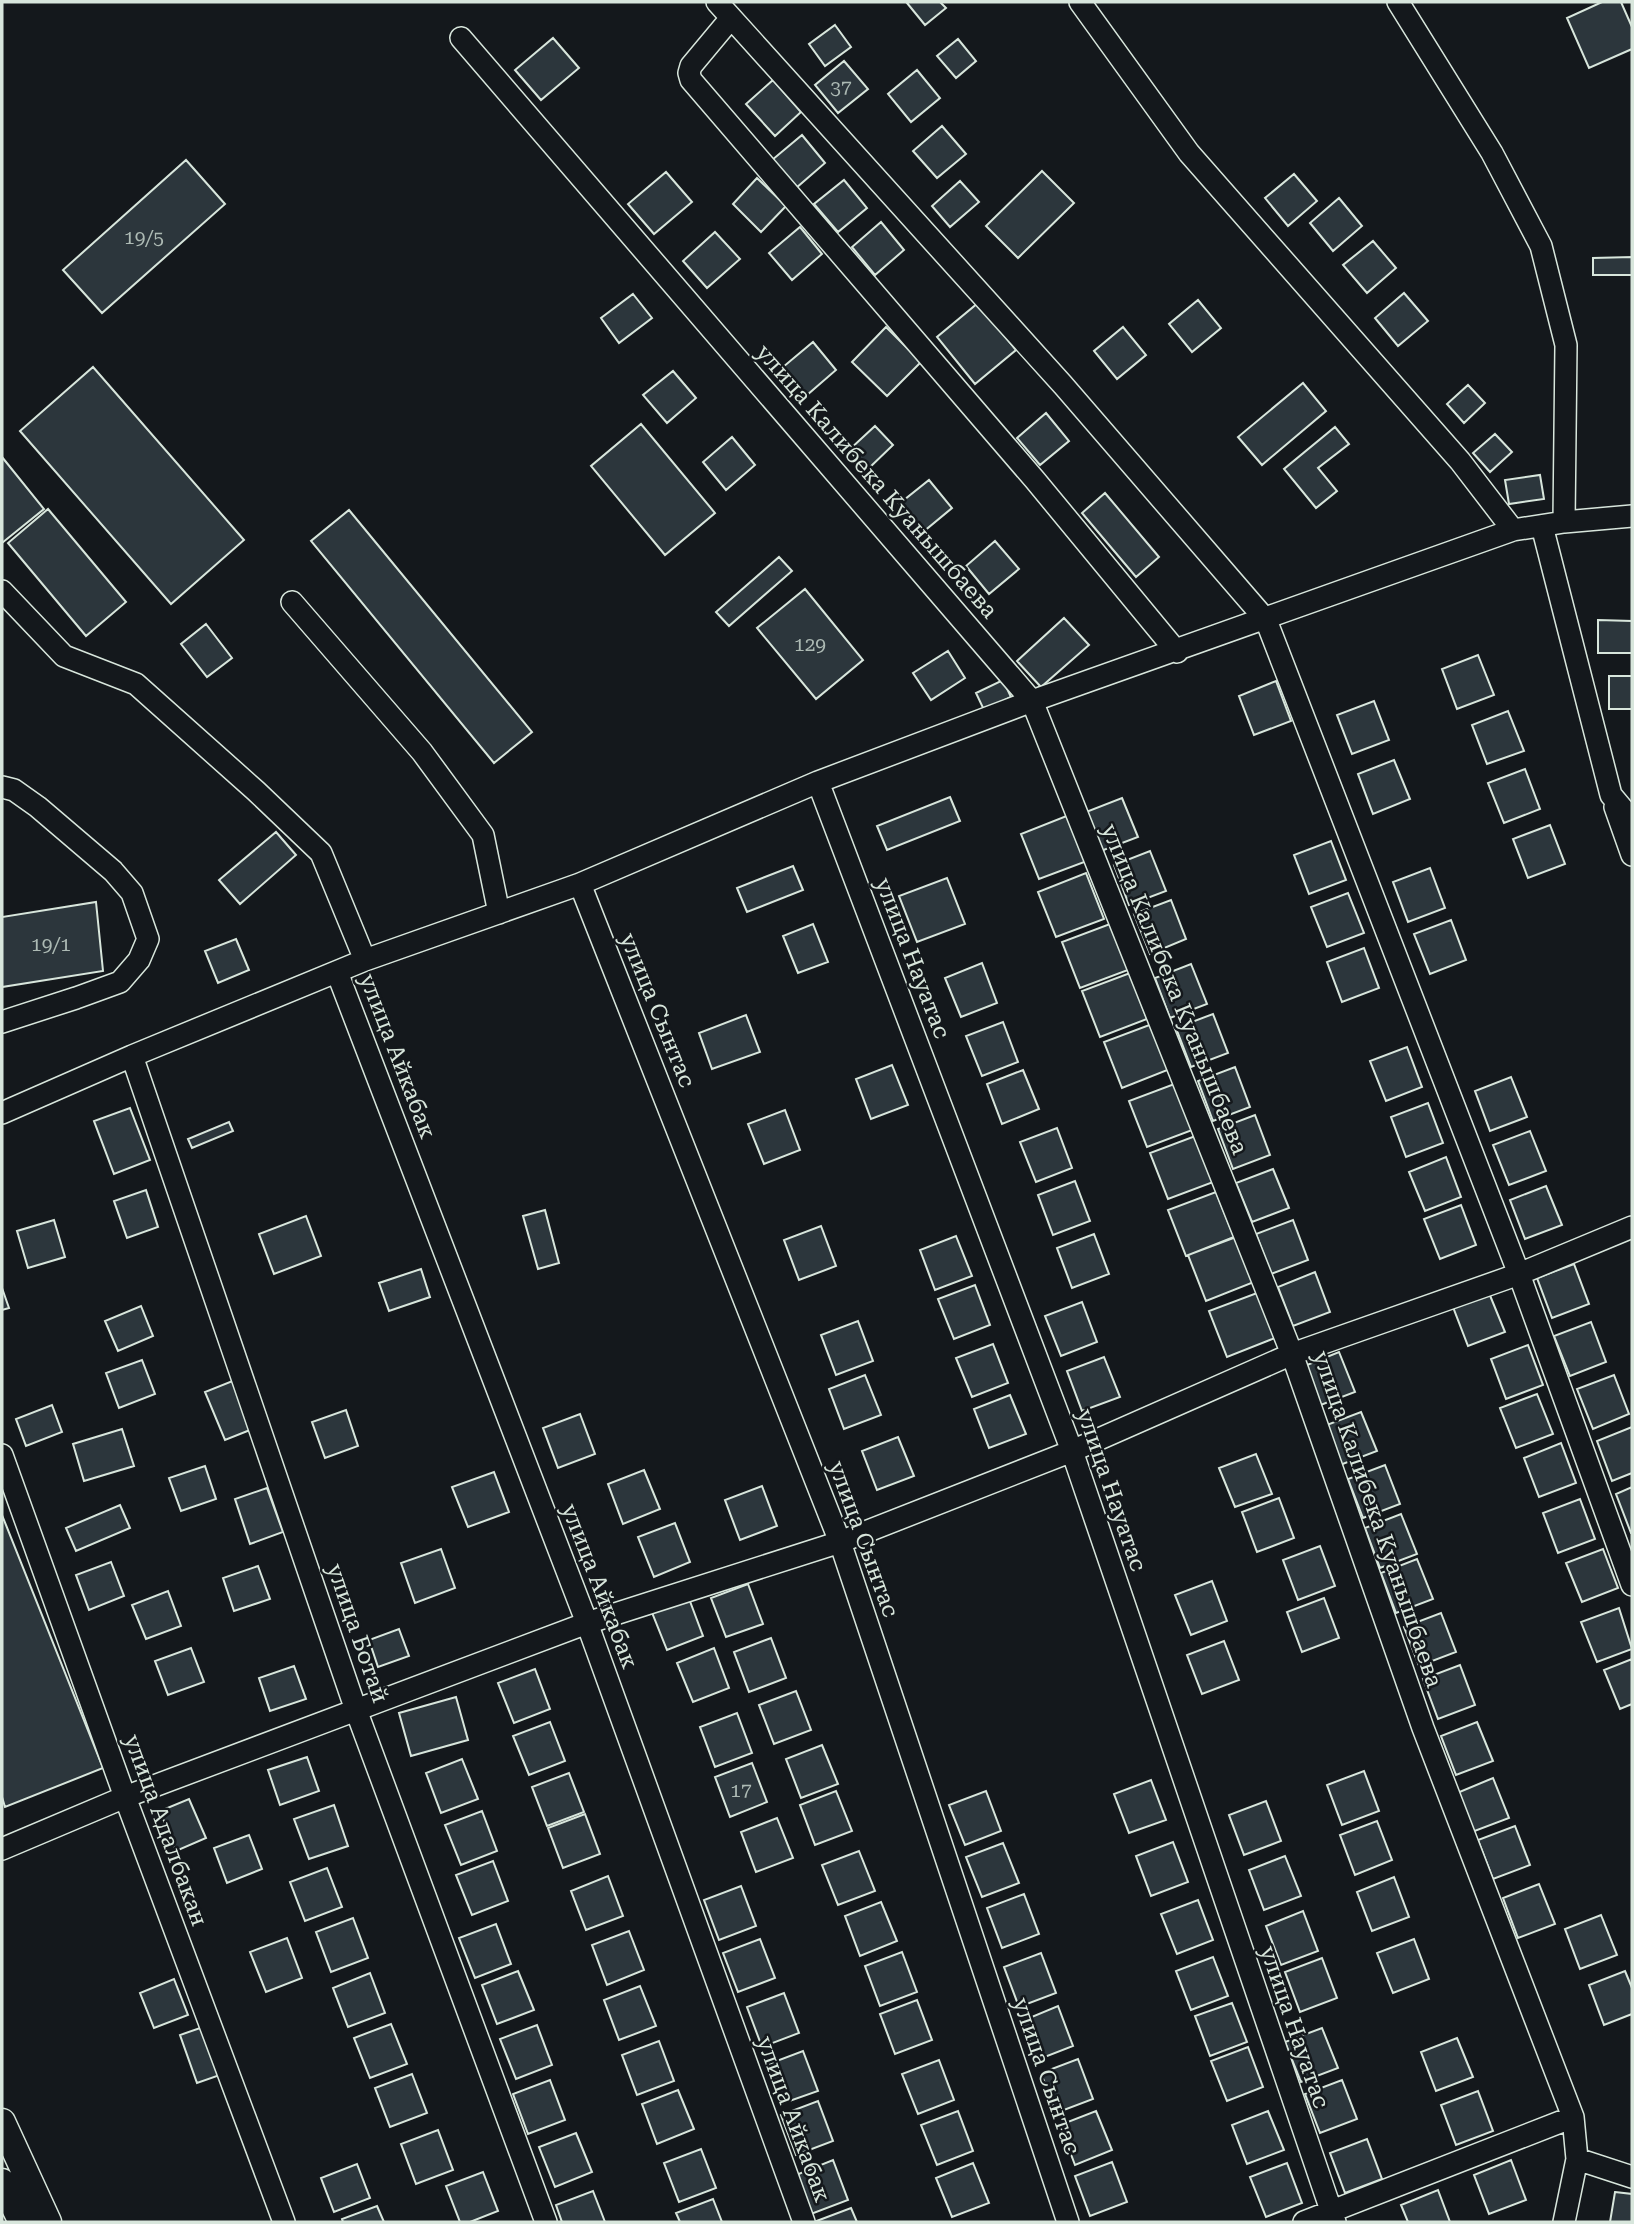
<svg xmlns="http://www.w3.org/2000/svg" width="1634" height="2224" viewBox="0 0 1634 2224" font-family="'Roboto Serif',serif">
  <rect width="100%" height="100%" fill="#14181c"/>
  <path fill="#2c363c" stroke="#d8e6dc" stroke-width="2" d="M909 2H940L946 8 925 25 907 3Z
    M1602 2H1621L1632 27V49L1589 68 1567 18Z
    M835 25 851 47 825 66 809 44Z
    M553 38 579 68 541 100 515 70Z
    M958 39 976 61 956 78 937 56Z
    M844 61 868 89 838 113 815 85Z
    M917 70 940 98 911 122 888 94Z
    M773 80 801 112 775 136 746 104Z
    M942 126 966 154 937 178 913 151Z
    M802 135 825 163 796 188 772 160Z
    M186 160 225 204 102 313 63 270Z
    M1042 171 1074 203 1018 258 986 226Z
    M666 172 692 202 654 234 628 204Z
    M1294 174 1317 201 1288 226 1265 198Z
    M757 178 786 206 761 232 733 204Z
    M844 180 867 208 838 232 814 204Z
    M960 181 979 202 950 227 932 206Z
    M1339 198 1362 226 1333 251 1310 223Z
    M881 222 904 250 875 275 852 247Z
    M800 227 822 254 792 280 769 253Z
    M715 232 740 259 707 288 683 261Z
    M1373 241 1396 268 1367 293 1343 265Z
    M1632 257V275H1593V258Z
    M1404 293 1428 321 1398 346 1375 318Z
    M633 294 652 318 619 343 601 318Z
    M1198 300 1221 328 1192 352 1169 324Z
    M978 303 1016 350 975 384 937 337Z
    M886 327 921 362 887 396 852 362Z
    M1123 327 1146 355 1117 379 1094 351Z
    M813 342 836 370 807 395 783 367Z
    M93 367 244 540 171 604 20 431Z
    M673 371 696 398 667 423 643 395Z
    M1303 383 1326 411 1262 465 1238 437Z
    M1468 385 1485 403 1464 423 1447 404Z
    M1046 413 1069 441 1040 465 1017 438Z
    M641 424 715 513 665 555 591 466Z
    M875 426 893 445 867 470 849 450Z
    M1335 427 1349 444 1318 468 1337 491 1316 508 1284 469Z
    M1495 434 1512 452 1490 472 1473 453Z
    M732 437 755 465 726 490 703 462Z
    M2 457 44 509 2 543Z
    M1540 475 1544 499 1509 504 1505 480Z
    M929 480 952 508 923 532 899 504Z
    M1105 493 1159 557 1136 577 1082 513Z
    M48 509 126 602 86 636 8 543Z
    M349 510 532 732 494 763 311 541Z
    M995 541 1019 569 989 594 966 566Z
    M779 557 792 571 729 626 716 612Z
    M805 589 863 660 816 699 757 628Z
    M1064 618 1089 645 1041 687 1017 661Z
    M1598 620 1632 621V653H1598Z
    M206 624 232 658 207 677 181 644Z
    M948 651 965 678 931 700 913 673Z
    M1478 655 1494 695 1457 709 1442 669Z
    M1609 676H1632V709H1609Z
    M1003 680 1011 697 984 710 976 693Z
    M1276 681 1291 721 1254 735 1239 696Z
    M1374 701 1389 740 1352 754 1337 715Z
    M1508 711 1524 751 1487 764 1472 725Z
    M1394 760 1410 799 1373 814 1358 774Z
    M1525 769 1540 809 1504 823 1488 783Z
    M950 797 960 821 887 850 877 826Z
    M1122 798 1138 837 1101 851 1086 812Z
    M1069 815 1087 861 1039 879 1021 834Z
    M1550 825 1565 864 1528 878 1513 839Z
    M276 832 296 855 240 904 219 880Z
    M1331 841 1346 880 1309 894 1294 855Z
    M1150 851 1166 891 1129 905 1114 865Z
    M793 866 803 890 747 912 737 888Z
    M1430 868 1445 908 1408 922 1393 882Z
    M1086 873 1104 919 1056 937 1038 892Z
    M947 878 965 924 917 942 899 896Z
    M1348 893 1364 933 1327 947 1311 907Z
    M1171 900 1186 939 1150 954 1134 914Z
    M96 902 103 971 2 987V917Z
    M1451 920 1466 960 1430 974 1414 934Z
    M813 924 828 962 798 973 783 936Z
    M1110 924 1128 970 1080 988 1062 942Z
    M236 939 249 970 218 983 205 951Z
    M1364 948 1379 988 1342 1002 1327 962Z
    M982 963 997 1003 961 1017 945 978Z
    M1191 964 1207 1004 1170 1018 1155 978Z
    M1130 973 1147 1019 1100 1037 1082 991Z
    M1213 1014 1228 1053 1191 1067 1176 1028Z
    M746 1015 760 1052 712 1069 699 1033Z
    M1003 1022 1018 1062 982 1076 966 1036Z
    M1152 1024 1170 1069 1122 1088 1104 1042Z
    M1407 1047 1422 1087 1386 1101 1370 1061Z
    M892 1065 908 1105 871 1119 856 1079Z
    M1235 1067 1250 1107 1213 1121 1198 1081Z
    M1023 1070 1039 1109 1002 1124 987 1084Z
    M1511 1077 1527 1117 1490 1131 1475 1091Z
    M1177 1083 1195 1129 1147 1147 1129 1101Z
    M1428 1103 1443 1143 1406 1157 1391 1117Z
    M130 1108 150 1160 114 1174 94 1121Z
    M785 1110 800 1150 764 1164 748 1124Z
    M1255 1115 1270 1155 1233 1169 1218 1129Z
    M229 1122 233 1131 192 1148 188 1139Z
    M1057 1128 1072 1168 1036 1182 1020 1142Z
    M1530 1131 1546 1171 1509 1185 1493 1145Z
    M1198 1135 1216 1181 1168 1199 1150 1153Z
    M1446 1157 1461 1197 1425 1211 1409 1172Z
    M1273 1169 1289 1208 1252 1222 1236 1183Z
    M1075 1181 1090 1221 1053 1235 1038 1195Z
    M1546 1186 1562 1225 1525 1239 1510 1200Z
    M146 1190 158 1227 127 1238 114 1201Z
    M1216 1192 1234 1237 1186 1256 1168 1210Z
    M1461 1205 1476 1245 1440 1259 1424 1219Z
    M545 1210 559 1263 538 1269 523 1216Z
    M306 1216 321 1256 274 1274 259 1234Z
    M54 1220 65 1257 28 1268 17 1231Z
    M1293 1220 1308 1260 1271 1274 1256 1234Z
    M821 1226 836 1266 799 1280 784 1240Z
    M1094 1234 1109 1274 1072 1288 1057 1248Z
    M956 1236 972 1276 935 1290 920 1250Z
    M1236 1237 1254 1282 1206 1301 1188 1255Z
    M1574 1264 1589 1304 1552 1318 1537 1278Z
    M421 1269 430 1297 389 1311 379 1283Z
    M1315 1272 1330 1312 1293 1326 1278 1287Z
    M975 1285 990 1325 954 1339 938 1299Z
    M2 1288 9 1308 2 1310Z
    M1257 1293 1275 1338 1227 1357 1209 1311Z
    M1489 1293 1505 1332 1468 1346 1453 1307Z
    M1082 1302 1097 1342 1061 1356 1045 1316Z
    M141 1306 153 1336 118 1351 105 1321Z
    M858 1321 873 1361 836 1375 821 1335Z
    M1591 1322 1606 1362 1570 1376 1554 1336Z
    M993 1344 1008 1383 972 1397 956 1358Z
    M1528 1345 1543 1385 1506 1399 1491 1359Z
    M1339 1352 1355 1392 1318 1406 1302 1367Z
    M1104 1357 1120 1397 1082 1411 1067 1371Z
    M142 1360 155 1394 119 1408 106 1373Z
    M865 1375 881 1415 844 1429 829 1389Z
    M1614 1375 1629 1414 1593 1429 1577 1389Z
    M235 1380 255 1428 225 1440 205 1392Z
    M1537 1394 1553 1434 1516 1448 1500 1408Z
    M1010 1395 1026 1434 989 1448 974 1409Z
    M52 1405 62 1432 26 1446 16 1419Z
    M346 1410 358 1446 325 1458 312 1422Z
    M1361 1412 1377 1451 1340 1465 1324 1426Z
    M580 1414 595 1454 558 1468 543 1428Z
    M1632 1427V1473L1612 1481 1597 1441Z
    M122 1429 134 1466 84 1481 73 1444Z
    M898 1437 914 1476 877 1490 862 1451Z
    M1561 1443 1576 1483 1539 1497 1524 1458Z
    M1256 1454 1272 1494 1235 1507 1219 1468Z
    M1385 1465 1400 1504 1363 1518 1348 1479Z
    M205 1466 216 1499 181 1511 169 1478Z
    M644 1470 660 1509 623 1524 608 1484Z
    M494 1472 509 1512 468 1527 452 1487Z
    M762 1486 777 1526 740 1540 725 1500Z
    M1632 1487V1533H1631L1616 1494Z
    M267 1488 283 1532 250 1544 235 1499Z
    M1279 1498 1294 1538 1257 1552 1242 1512Z
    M1580 1499 1595 1539 1558 1553 1543 1513Z
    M120 1505 130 1528 76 1551 66 1528Z
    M1401 1514 1417 1554 1380 1568 1365 1528Z
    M2 1515 103 1768 5 1807 2 1797Z
    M675 1523 690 1562 654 1577 638 1537Z
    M1320 1546 1335 1586 1298 1600 1283 1560Z
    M441 1549 455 1588 415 1603 401 1563Z
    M1603 1549 1618 1588 1582 1602 1566 1563Z
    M1417 1559 1433 1599 1396 1613 1381 1573Z
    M111 1562 124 1596 89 1610 76 1575Z
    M258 1566 270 1599 234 1611 223 1578Z
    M1212 1581 1227 1621 1191 1635 1175 1595Z
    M748 1584 763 1624 726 1637 711 1598Z
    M168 1591 181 1626 146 1639 132 1605Z
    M688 1596 703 1636 667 1650 651 1610Z
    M1324 1598 1339 1638 1302 1652 1287 1612Z
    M1619 1608 1632 1649 1597 1662 1581 1622Z
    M1441 1613 1456 1652 1419 1666 1404 1627Z
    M399 1629 409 1656 378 1667 369 1640Z
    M771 1638 786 1678 749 1692 734 1652Z
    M1224 1641 1239 1680 1202 1694 1187 1655Z
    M191 1648 204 1682 168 1695 155 1661Z
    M714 1648 729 1688 693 1702 677 1663Z
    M1632 1659V1704L1620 1709 1604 1670Z
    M1460 1665 1475 1705 1438 1719 1423 1679Z
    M294 1666 306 1699 270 1711 259 1678Z
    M535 1669 550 1709 514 1723 498 1683Z
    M796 1691 811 1730 774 1744 759 1705Z
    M456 1697 468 1740 411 1756 399 1713Z
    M737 1713 752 1753 715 1767 700 1727Z
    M550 1722 565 1761 529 1775 513 1736Z
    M1477 1722 1493 1761 1456 1775 1441 1736Z
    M822 1745 838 1784 801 1798 786 1759Z
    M307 1757 319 1791 280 1805 268 1770Z
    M462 1759 478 1799 441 1813 426 1773Z
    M752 1763 767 1802 730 1817 715 1777Z
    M1364 1771 1379 1811 1342 1825 1327 1785Z
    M569 1773 584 1812 547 1826 532 1787Z
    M1493 1778 1509 1818 1472 1832 1457 1793Z
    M1151 1780 1166 1820 1129 1833 1114 1794Z
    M836 1791 852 1831 815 1845 800 1805Z
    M986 1791 1001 1831 965 1845 949 1805Z
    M189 1799 206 1838 176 1851 160 1811Z
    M1266 1801 1281 1841 1244 1855 1229 1815Z
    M334 1805 348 1846 309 1859 294 1819Z
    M482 1811 497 1851 461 1865 445 1825Z
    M585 1814 600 1854 563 1868 548 1828Z
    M777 1818 793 1858 756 1872 741 1832Z
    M1377 1821 1392 1860 1355 1875 1340 1835Z
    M1515 1826 1530 1865 1493 1879 1478 1840Z
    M249 1835 262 1869 227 1883 214 1848Z
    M1173 1842 1188 1882 1151 1896 1136 1856Z
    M1003 1843 1019 1883 982 1897 966 1857Z
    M859 1851 875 1891 838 1905 822 1865Z
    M1285 1856 1301 1896 1264 1910 1249 1870Z
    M493 1861 508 1901 472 1915 456 1875Z
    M327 1868 342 1907 305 1921 290 1882Z
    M608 1876 623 1916 586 1930 571 1891Z
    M1394 1877 1409 1917 1372 1931 1357 1892Z
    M1539 1884 1555 1924 1518 1938 1503 1898Z
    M741 1886 756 1926 719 1940 704 1900Z
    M1024 1894 1039 1934 1002 1948 987 1908Z
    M1198 1900 1213 1940 1177 1954 1161 1914Z
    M881 1902 897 1941 860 1956 845 1916Z
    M1303 1911 1318 1951 1281 1965 1266 1926Z
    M1601 1915 1617 1955 1580 1969 1565 1929Z
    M353 1918 368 1958 331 1972 316 1932Z
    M496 1924 511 1964 475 1978 459 1938Z
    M629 1931 644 1970 607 1985 592 1945Z
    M287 1938 302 1978 266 1992 250 1952Z
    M760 1939 775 1978 738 1992 723 1953Z
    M1414 1939 1429 1979 1393 1993 1377 1953Z
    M902 1952 917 1992 880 2006 865 1966Z
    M1041 1953 1056 1993 1019 2007 1004 1967Z
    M1213 1957 1228 1996 1191 2010 1176 1971Z
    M1322 1958 1337 1998 1300 2012 1285 1972Z
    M518 1971 534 2010 497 2024 482 1985Z
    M1625 1971 1632 1988V2014L1604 2025 1589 1985Z
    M370 1973 385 2013 348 2027 333 1988Z
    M174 1979 188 2015 154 2028 140 1993Z
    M640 1986 656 2026 619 2040 604 2000Z
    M784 1993 799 2033 762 2047 747 2007Z
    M917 2000 932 2040 895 2054 880 2014Z
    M1232 2003 1247 2042 1210 2056 1195 2016Z
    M1058 2006 1073 2046 1037 2060 1022 2021Z
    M391 2024 407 2064 370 2078 354 2038Z
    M537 2025 552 2065 516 2079 500 2039Z
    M203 2027 220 2075 197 2083 180 2035Z
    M1322 2028 1338 2068 1301 2082 1285 2042Z
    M1457 2038 1473 2077 1436 2091 1421 2052Z
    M659 2041 674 2081 637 2095 622 2055Z
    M1248 2047 1263 2087 1227 2101 1211 2061Z
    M803 2051 818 2091 781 2104 766 2065Z
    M1078 2059 1093 2099 1056 2113 1041 2073Z
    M939 2060 954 2100 918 2114 902 2074Z
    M412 2074 427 2113 390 2127 375 2088Z
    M550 2080 565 2120 528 2134 513 2094Z
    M1342 2080 1357 2119 1320 2133 1305 2094Z
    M678 2090 694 2129 657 2144 642 2104Z
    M1478 2091 1493 2131 1456 2145 1441 2105Z
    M818 2101 833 2141 796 2155 781 2115Z
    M958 2111 973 2151 937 2165 921 2125Z
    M1096 2111 1112 2150 1075 2165 1060 2125Z
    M1268 2111 1284 2150 1247 2164 1232 2125Z
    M438 2130 453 2170 416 2184 401 2144Z
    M576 2133 592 2172 555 2187 539 2147Z
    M1367 2139 1382 2179 1345 2193 1330 2153Z
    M701 2149 716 2188 679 2202 664 2163Z
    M833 2160 848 2200 811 2214 796 2175Z
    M1511 2160 1526 2200 1489 2214 1474 2175Z
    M1112 2162 1127 2202 1090 2216 1075 2176Z
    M973 2163 989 2203 952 2217 936 2178Z
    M1287 2163 1302 2203 1266 2217 1250 2177Z
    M357 2164 370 2198 334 2212 321 2178Z
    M483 2172 498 2211 470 2222H460L446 2186Z
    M1438 2190 1450 2222H1408L1401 2205Z
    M593 2191 605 2222H562L556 2205Z
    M1615 2192 1632 2194V2222H1610Z
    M713 2199 722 2222H680L676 2213Z
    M377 2206 384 2222H343L342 2219Z
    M851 2208 857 2222H814Z"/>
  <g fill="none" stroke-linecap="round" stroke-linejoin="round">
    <g stroke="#d8e6dc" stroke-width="24">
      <path id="minor" d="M717 2 1063 385 1266 620 1519 1274 1632 1585
        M1080 2 1189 153 1460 461 1513 530
        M1398 2 1492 153 1541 246 1566 345 1564 522
        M731 18 691 66 689 73 691 80 1035 480 1177 652
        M461 38 1032 701 1292 1354 1423 1728 1573 2117 1577 2159 1564 2222
        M1542 526 1611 795 1632 820
        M2 591 64 656 136 684 256 791 321 853 365 960
        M292 602 422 752 483 835 499 913
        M818 782 1072 1451 1335 2222
        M2 787 14 790 38 807 113 871 132 893 148 939 139 960 120 982 76 998 2 1022
        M1615 807 1632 855
        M580 884 840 1542 1068 2222
        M337 972 587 1623 804 2222
        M132 1056 356 1710 546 2222
        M2 1113 132 1056 365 960 580 884 818 782 1032 701 1513 530 1564 522 1632 516
        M2 1455 125 1797 284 2222
        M2 1849 125 1797 587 1623 840 1542 1072 1451 1292 1354 1519 1274 1632 1227
        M1577 2159 1632 2177
        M1304 2222 1573 2117"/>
    </g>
    <g stroke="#d8e6dc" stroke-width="29">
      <path id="major" d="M2 2122 48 2222
        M2 2182 22 2222"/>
    </g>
    <use href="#minor" stroke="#14181c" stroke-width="21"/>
    <use href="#major" stroke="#14181c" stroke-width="26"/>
  </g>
  <g text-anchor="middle" stroke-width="5" stroke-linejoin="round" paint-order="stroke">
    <g font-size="19" fill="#adbab4">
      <text x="841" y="94">37</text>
      <text x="144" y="244">19/5</text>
      <text x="810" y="651">129</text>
      <text x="51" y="951">19/1</text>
      <text x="741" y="1797">17</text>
    </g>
    <g font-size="23" fill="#d8e6dc" stroke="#14181c">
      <text transform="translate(877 481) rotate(49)" y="8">улица Калибека Куанышбаева</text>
      <text transform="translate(913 958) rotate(69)" y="8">улица Науатас</text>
      <text transform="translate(1175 989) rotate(68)" y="8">улица Калибека Куанышбаева</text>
      <text transform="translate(658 1010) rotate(68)" y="8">улица Сынтас</text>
      <text transform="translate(398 1056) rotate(69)" y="8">улица Айкабак</text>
      <text transform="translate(1112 1490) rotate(71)" y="8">улица Науатас</text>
      <text transform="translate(1378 1519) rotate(71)" y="8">улица Калибека Куанышбаева</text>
      <text transform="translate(864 1539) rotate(70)" y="8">улица Сынтас</text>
      <text transform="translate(600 1586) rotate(69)" y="8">улица Айкабак</text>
      <text transform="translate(358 1633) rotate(71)" y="8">улица Ботай</text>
      <text transform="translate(166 1830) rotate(70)" y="8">улица Адалбакан</text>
      <text transform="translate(1295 2027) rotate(71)" y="8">улица Науатас</text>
      <text transform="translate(1047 2076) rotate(71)" y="8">улица Сынтас</text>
      <text transform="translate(794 2119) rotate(70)" y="8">улица Айкабак</text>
    </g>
  </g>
  <rect width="1634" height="2224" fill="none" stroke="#d8e6dc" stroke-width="7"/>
</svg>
